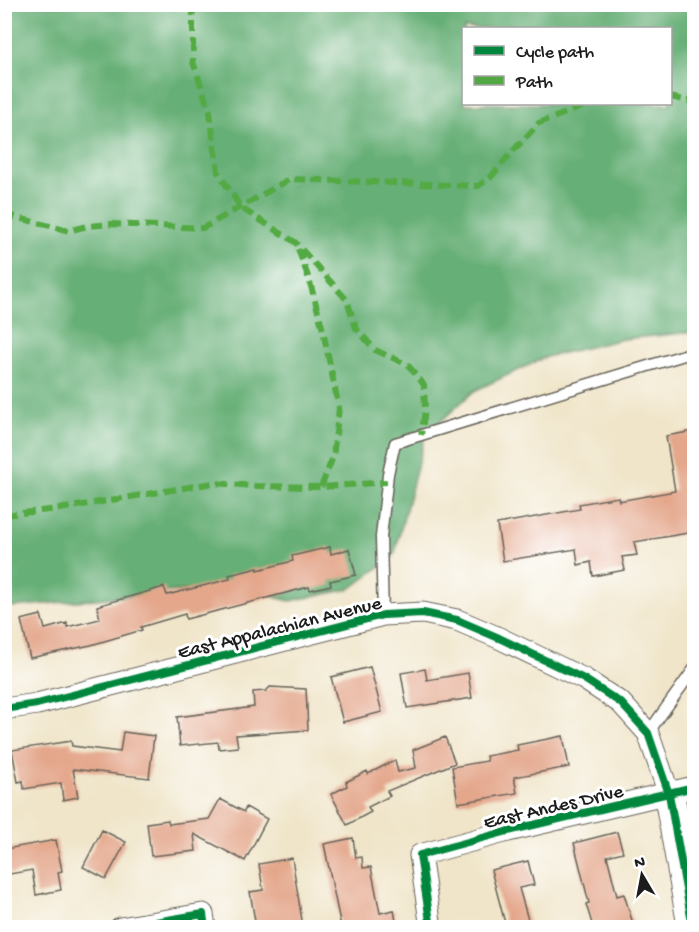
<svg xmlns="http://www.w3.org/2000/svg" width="699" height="932" viewBox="0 0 699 932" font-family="'Gochi Hand',sans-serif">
  <rect width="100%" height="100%" fill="#fff"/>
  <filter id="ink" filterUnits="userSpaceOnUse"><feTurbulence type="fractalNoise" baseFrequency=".0167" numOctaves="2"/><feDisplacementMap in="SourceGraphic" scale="12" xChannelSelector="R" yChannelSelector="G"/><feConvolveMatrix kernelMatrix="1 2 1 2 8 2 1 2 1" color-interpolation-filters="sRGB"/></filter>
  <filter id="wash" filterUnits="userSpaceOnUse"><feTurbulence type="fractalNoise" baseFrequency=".008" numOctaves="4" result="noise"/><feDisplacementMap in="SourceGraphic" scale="24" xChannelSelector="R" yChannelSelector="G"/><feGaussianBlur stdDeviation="1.35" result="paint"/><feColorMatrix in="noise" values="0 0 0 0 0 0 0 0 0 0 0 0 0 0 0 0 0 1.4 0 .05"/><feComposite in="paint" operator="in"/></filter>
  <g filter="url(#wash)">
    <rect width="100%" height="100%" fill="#f0e5c9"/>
    <path fill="#66af76" stroke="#416649" stroke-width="1.5" fill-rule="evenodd" d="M4 5H694V332L623 339 546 357 474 391 425 436 394 556 350 589 290 601 229 586 14 607 5 605ZM464 28H670V104H464Z"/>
    <g id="blocks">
      <path fill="#e4a78c" d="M694 431V532L634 542 637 555 622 557 625 570 593 576 591 562 578 565 576 549 503 561 497 524 580 509 579 504 618 497 619 501 675 491 666 436Z
        M330 547 331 554 349 549 356 575 330 581 331 585 310 590 309 587 186 619 185 614 141 627 142 630 91 645 30 658 21 620 41 615 45 629 67 623V627L100 619 97 606 164 587 167 595 230 579 229 575 258 568V570L293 561 292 556Z
        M370 667 382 712 343 722 331 677Z
        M425 669 427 680 468 673 472 698 407 708 401 673Z
        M270 687 306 689 308 730 236 735 238 747 219 749 218 742 180 746 177 717 254 707 253 692 266 691Z
        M123 732 154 736 149 778 73 769 78 797 63 800 61 783 24 789 23 781 18 782 12 750 71 741 72 746 120 752Z
        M563 736 569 767 514 777 517 793 458 803 452 767 487 761 486 756 518 750 517 745Z
        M445 737 455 763 387 791 390 796 368 807 371 812 347 825 331 794 347 786 346 782 367 771 368 774 395 760 398 772 416 768 413 750Z
        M220 799 244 812 246 807 267 819 245 861 194 834 196 851 151 856 147 823 168 820 169 824 209 819Z
        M102 830 126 842 106 879 83 867Z
        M617 832 623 852 607 856 617 896 624 894 634 927H593L586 904 589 903 574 843Z
        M353 838 356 858 362 857 363 868 371 867 380 913 394 910 397 927H341L324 844Z
        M56 840 62 871 58 872 61 890 36 895 32 870 10 874 5 849Z
        M292 858 303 927H256L250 892 263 890 259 864Z
        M528 861 534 885 519 888 530 927H506L491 870Z"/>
    </g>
  </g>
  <g filter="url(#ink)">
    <use href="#blocks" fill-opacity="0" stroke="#666259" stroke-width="1.5"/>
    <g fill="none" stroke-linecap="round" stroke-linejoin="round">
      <g stroke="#666259" stroke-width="13">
        <path id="lane" d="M383 615 381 537 388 474 395 443 694 352
          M648 733 694 669"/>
      </g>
      <g stroke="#666259" stroke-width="23">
        <path id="street" d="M4 709 37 704 383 615 423 613 457 620 499 638 584 679 621 703 648 733 669 794
          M120 928 203 914 205 928
          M431 928 420 855 508 831 694 787"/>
      </g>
      <g stroke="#666259" stroke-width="32">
        <path id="secondary" d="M669 794 693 928"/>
      </g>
      <use href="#lane" stroke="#fff" stroke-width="10"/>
      <use href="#street" stroke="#fff" stroke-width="21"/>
      <use href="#secondary" stroke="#fff" stroke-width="30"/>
      <path stroke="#52a943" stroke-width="6" stroke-dasharray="12 6" stroke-linecap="butt" d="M193 4V62L210 112 218 172 241 208 295 242 347 300 356 328 375 350 408 365 424 385 425 411 421 435
        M670 97 694 102
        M4 214 69 231 87 226 112 224 203 228 290 179 478 186 490 178 513 151 539 123 590 104
        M298 249 309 279 322 326 339 408 333 457 321 487
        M4 515 59 509 213 483 256 486 321 487 387 482"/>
      <g stroke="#fff" stroke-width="11">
        <path id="cycleway" d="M4 709 37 704 383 615 423 613 457 620 499 638 584 679 621 703 648 733 669 794 693 928
          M120 928 203 914 205 928
          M431 928 420 855 508 831 694 787"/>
      </g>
      <use href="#cycleway" stroke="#00873e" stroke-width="8"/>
    </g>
  </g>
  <g text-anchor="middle" stroke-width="6" stroke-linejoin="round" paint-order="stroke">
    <g font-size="20" fill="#1c1c1c" stroke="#fff">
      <text transform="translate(279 626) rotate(-14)" y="7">East Appalachian Avenue</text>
      <text transform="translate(553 805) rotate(-13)" y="7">East Andes Drive</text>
    </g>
  </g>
  <rect width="699" height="932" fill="none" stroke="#fff" stroke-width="24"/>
  <rect x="462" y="27" width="210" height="78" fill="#ffffff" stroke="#a4a4a4" stroke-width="1.5"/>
  <rect x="474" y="46" width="30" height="9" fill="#00873e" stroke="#a4a4a4" stroke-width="1.5"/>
  <text x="516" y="57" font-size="18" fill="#1c1c1c">Cycle path</text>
  <rect x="474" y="76" width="30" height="9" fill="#52a943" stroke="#a4a4a4" stroke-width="1.5"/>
  <text x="516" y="87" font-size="18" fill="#1c1c1c">Path</text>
  <g transform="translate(642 875) rotate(350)" stroke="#ffffff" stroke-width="4.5" paint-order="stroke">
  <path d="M0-4.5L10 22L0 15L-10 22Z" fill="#1c1c1c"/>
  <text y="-9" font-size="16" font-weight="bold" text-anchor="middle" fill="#1c1c1c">N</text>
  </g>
</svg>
